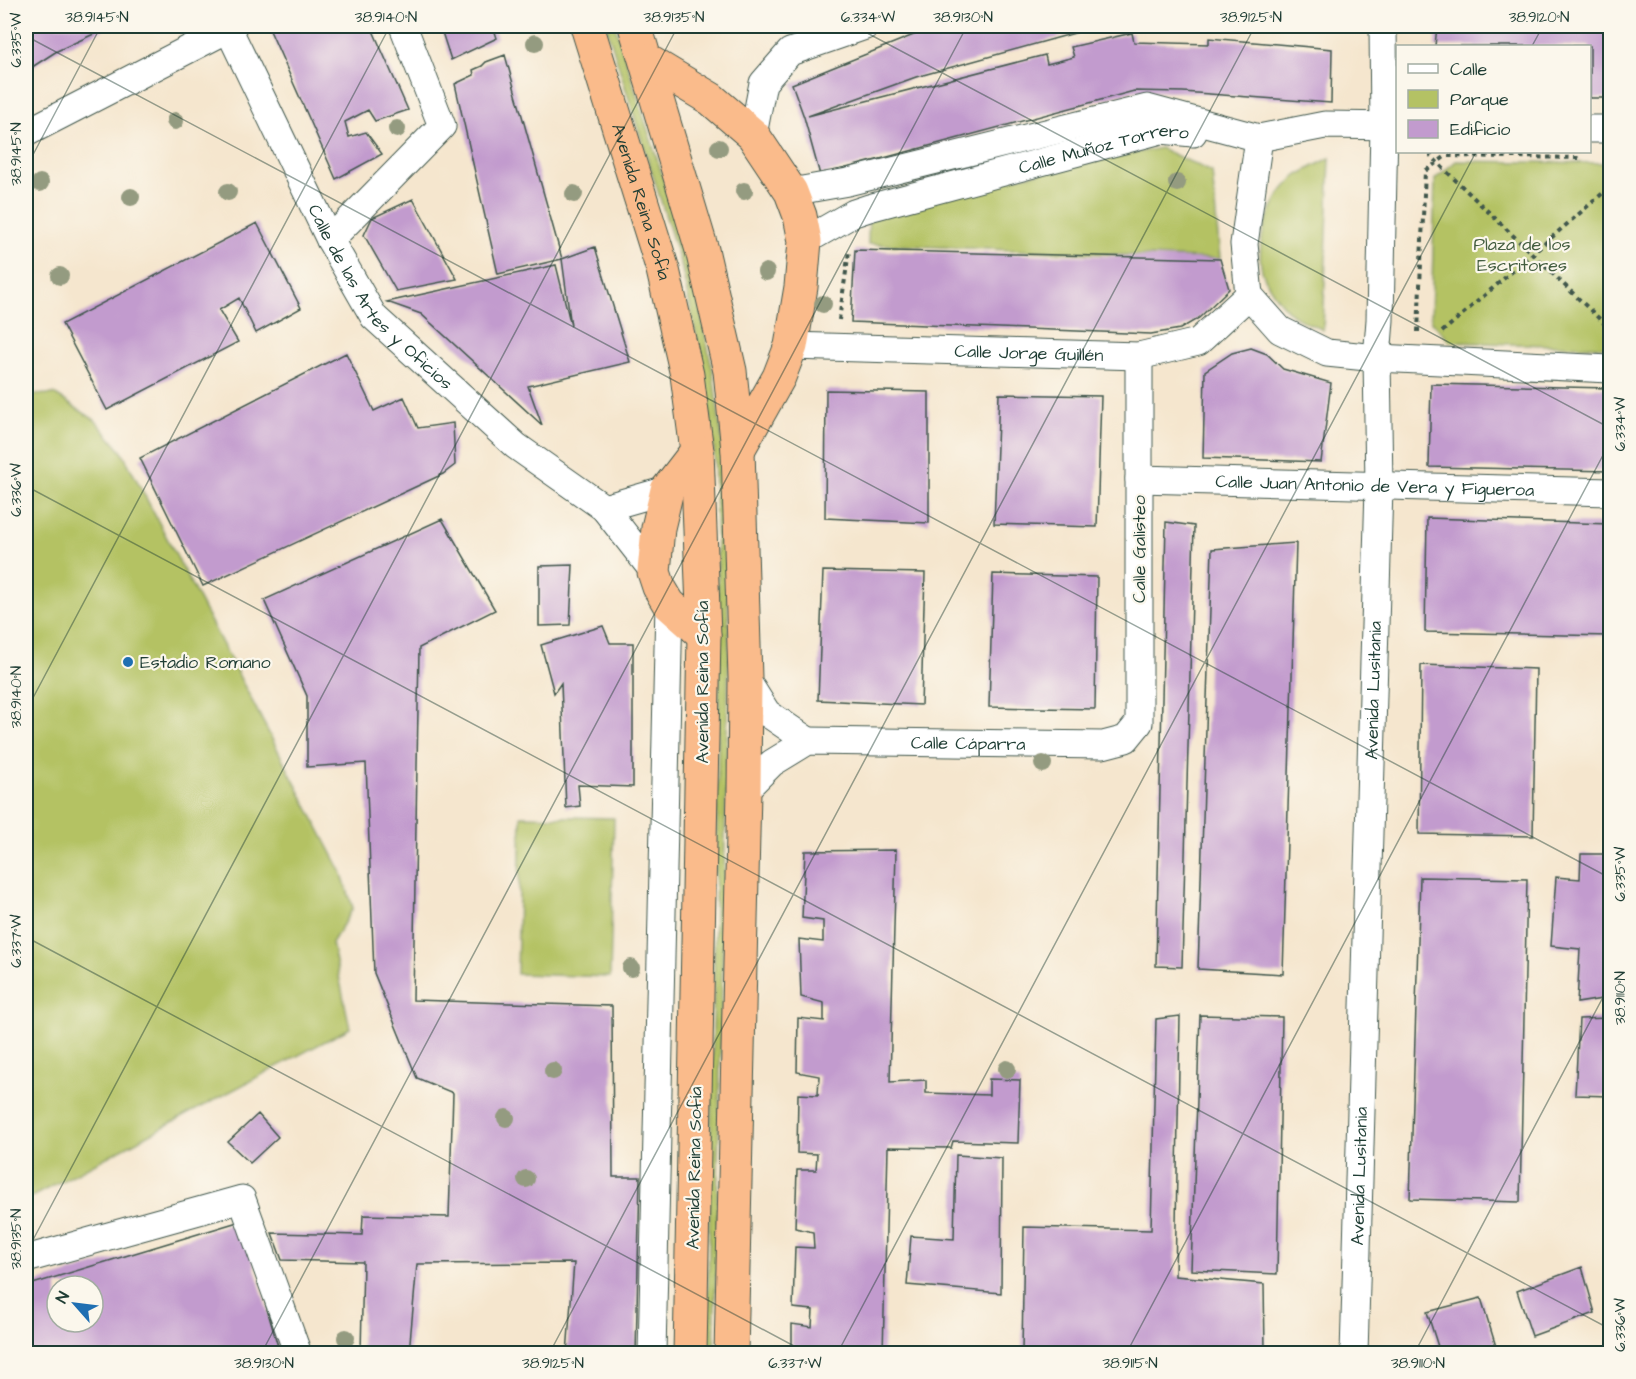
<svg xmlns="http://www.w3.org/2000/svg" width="1636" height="1379" viewBox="0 0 1636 1379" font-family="'Architects Daughter',sans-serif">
  <rect width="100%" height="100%" fill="#fbf7ec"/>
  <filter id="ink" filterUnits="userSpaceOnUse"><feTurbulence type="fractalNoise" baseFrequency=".0167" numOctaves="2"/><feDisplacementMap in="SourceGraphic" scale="12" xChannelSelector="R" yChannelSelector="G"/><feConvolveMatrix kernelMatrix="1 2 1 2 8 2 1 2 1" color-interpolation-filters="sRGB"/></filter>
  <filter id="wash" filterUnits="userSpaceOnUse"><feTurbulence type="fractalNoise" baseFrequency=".008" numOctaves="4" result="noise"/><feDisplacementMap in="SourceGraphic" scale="24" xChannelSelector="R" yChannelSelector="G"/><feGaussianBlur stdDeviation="1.35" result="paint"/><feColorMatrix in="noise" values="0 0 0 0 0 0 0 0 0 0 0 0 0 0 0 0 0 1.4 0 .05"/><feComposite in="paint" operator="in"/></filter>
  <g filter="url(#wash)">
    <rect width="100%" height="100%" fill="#f5e6ce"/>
    <path fill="#b4c264" stroke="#6a804c" stroke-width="1.5" d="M606 26H615L691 266 713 372 723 449 729 647 714 1353H707L720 646 714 450 704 373 682 268Z
      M1160 148 1212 172 1220 259 868 244 869 208Z
      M1330 158 1323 330C1314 325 1302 322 1294 316 1282 307 1263 281 1261 266 1257 235 1272 195 1297 176 1307 169 1319 164 1330 158Z
      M1456 161 1610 163V347L1451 342 1431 321 1435 179Z
      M54 394 95 420 122 452 341 871 353 908 332 943 350 1028 26 1200V395Z
      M521 816 614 818 610 977 517 974Z"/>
    <g id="blocks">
      <path fill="#c29bce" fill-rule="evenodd" d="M26 26H111L57 51 26 71Z
        M268 26H371L408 110 375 121 368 110 345 122 349 137 366 132 382 154 336 179Z
        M440 26H493L497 38 451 60Z
        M936 26H1100L916 77 808 116 1045 55 1047 64 1074 57 1071 47 1132 33 1134 42 1209 44V38L1332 49 1331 103 1183 92 1134 91 820 175 804 117 792 84Z
        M1437 26H1610V98H1590V46H1435Z
        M505 55 562 259 595 247 630 362 528 386 542 425 421 314 387 302 556 265 571 326 562 259 498 274 455 84 474 75 473 70 482 66 486 62Z
        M413 199 457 279 396 291 364 235 372 218Z
        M257 223 301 308 256 333 239 298 219 310 238 342 107 410 62 324Z
        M855 250 1220 259 1229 289 1199 318 1180 329 1151 334 851 322Z
        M1251 348 1267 354 1283 369 1331 383 1321 462 1203 458 1205 371 1232 353Z
        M346 353 374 411 404 397 418 428 453 423 455 465 443 474 203 586 140 458Z
        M1431 384 1610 388V471L1429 467Z
        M826 390 929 392V523L825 518Z
        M999 394 1101 396 1097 527 994 524Z
        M1427 518 1610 524V636L1425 632Z
        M442 519 495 610 419 648 413 1000 612 1006 613 1177H640L636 1353H567L574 1263 417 1264 409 1353H361L363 1262 282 1260 272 1233 362 1235 363 1215 449 1217 453 1093 417 1078 374 973 366 763 307 767V696L264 600Z
        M1166 522 1194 526 1182 967 1156 966Z
        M1296 543 1283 974 1198 969 1212 549Z
        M573 565 570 625 539 626V566Z
        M823 571 925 573 921 705 818 700Z
        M993 574 1097 577 1095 709 989 707Z
        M603 626 610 643H633V787L578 785 580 806 566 808 561 683 554 693 541 645Z
        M1421 665 1536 669 1533 836 1419 834Z
        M896 850 890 1082 926 1080V1093L989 1095V1079L1020 1080 1018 1143 953 1141 951 1148 888 1147 883 1353H792V1324L812 1327 813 1310 793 1308 795 1247 814 1248 813 1232 795 1228 797 1170H816L817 1154 797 1153 798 1094 818 1095 819 1076 797 1072 798 1018 824 1021V1003L801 997 799 939 823 942V921L802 918 805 851Z
        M1581 854H1610V974L1608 998 1577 1003 1580 949 1551 946 1556 877 1580 879Z
        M1420 877 1527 879 1520 1202 1410 1199Z
        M1200 1015 1282 1017 1277 1274 1191 1270Z
        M1180 1016 1175 1276 1264 1284 1265 1351 1262 1353H1022L1024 1227 1151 1230 1156 1019Z
        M1610 1018V1096L1575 1095 1579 1019Z
        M258 1114 278 1137 250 1163 228 1142Z
        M956 1155 1002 1158 1001 1293 907 1285 911 1236 954 1239Z
        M241 1221 279 1350 268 1353H27L26 1286ZM57 1286H93V1322H57Z
        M1582 1267 1595 1313 1532 1336 1517 1291Z
        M1481 1298 1498 1353H1440L1427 1312Z"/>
    </g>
  </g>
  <g filter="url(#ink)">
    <use href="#blocks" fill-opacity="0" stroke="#3f564b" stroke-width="1.5"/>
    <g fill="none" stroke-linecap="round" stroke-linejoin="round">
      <g stroke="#3f564b" stroke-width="29">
        <g id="street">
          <path id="s1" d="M227 26 330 240 374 317 516 446 604 508 654 572"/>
          <path d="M1398 126 1325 125 1259 138 1244 244 1249 295 1280 330 1327 353 1377 358 1610 369"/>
          <path d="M1590 129H1610"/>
          <path d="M26 133 228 29"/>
          <path d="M753 135 763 83 790 52 865 26"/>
          <path d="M791 192 848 182 1147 108 1259 138"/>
          <path d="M330 240 442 126 403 26"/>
          <path id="s2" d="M805 241 854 213 869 208 1161 130 1193 133"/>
          <path id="s3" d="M791 346 1139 356 1198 342 1249 295"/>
          <path id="s4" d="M1139 479 1610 492"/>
          <path d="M604 508 667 490"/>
          <path d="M745 678 767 713 808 741"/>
          <path id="s5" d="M744 791 772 763 808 741 1103 745 1126 739 1139 723V356"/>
          <path d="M26 1259 242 1199 298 1354"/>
          <path d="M652 1354 669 604"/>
          <path id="s6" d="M1354 1354 1379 487 1377 358 1380 320 1384 126 1383 26"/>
        </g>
      </g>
      <g stroke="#3f564b" stroke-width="35">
        <g id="highway">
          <path id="s7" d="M587 26 663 270 687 375 697 451 704 635 690 1354"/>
          <path d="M635 26 702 250 730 371 738 450 745 678 744 791 731 1354"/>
          <path d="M646 60 711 99 753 135 791 192 800 216 805 241 801 287 791 346 779 377 738 450"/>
          <path d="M697 451 667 490 658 528 654 572 659 587 669 604 704 635"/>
        </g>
      </g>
      <path stroke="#3f564b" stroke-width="4" stroke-dasharray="4.5 4.5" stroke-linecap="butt" d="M1431 152V156L1445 170 1610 329
        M839 320 849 251
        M1418 332 1425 171 1446 156 1582 158
        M1442 332 1610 187"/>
      <use href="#street" stroke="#fff" stroke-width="27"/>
      <use href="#highway" stroke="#fabb8b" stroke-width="33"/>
    </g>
    <g fill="#949b80">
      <circle cx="535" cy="43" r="9"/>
      <circle cx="175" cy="121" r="9"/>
      <circle cx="397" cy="129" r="9"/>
      <circle cx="719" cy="148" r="9"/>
      <circle cx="40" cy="183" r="9"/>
      <circle cx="1177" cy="183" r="9"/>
      <circle cx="744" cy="191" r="9"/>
      <circle cx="228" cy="192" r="9"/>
      <circle cx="574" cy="194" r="9"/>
      <circle cx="131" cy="197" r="9"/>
      <circle cx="766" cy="272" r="9"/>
      <circle cx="60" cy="276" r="9"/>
      <circle cx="823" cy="304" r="9"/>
      <circle cx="1043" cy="764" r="9"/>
      <circle cx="631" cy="968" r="9"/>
      <circle cx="1007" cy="1069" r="9"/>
      <circle cx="553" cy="1071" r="9"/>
      <circle cx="506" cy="1118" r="9"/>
      <circle cx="526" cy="1179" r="9"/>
      <circle cx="346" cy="1338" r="9"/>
    </g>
  </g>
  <path fill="none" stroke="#1f3d34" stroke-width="1.5" stroke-opacity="0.45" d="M854 26 1610 428M26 36 1610 878M1532 46 1543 26M26 168 101 26M26 486 1610 1329M26 711 390 26M26 937 809 1354M26 1253 678 26M261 1354 967 26M549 1354 1255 26M837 1354 1476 152M1126 1354 1610 442M1414 1354 1610 984"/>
  <circle fill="#1f6fb2" stroke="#fbf7ec" stroke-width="2" cx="128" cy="662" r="6"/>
  <g text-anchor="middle" stroke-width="4.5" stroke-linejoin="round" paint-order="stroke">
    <g font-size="18" fill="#1f3d34" stroke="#fbf7ec">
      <text dy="6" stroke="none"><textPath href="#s2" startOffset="315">Calle Muñoz Torrero</textPath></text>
      <text dy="6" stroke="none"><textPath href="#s7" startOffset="184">Avenida Reina Sofía</textPath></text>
      <text dy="6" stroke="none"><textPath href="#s1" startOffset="314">Calle de las Artes y Oficios</textPath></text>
      <text dy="6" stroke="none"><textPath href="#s3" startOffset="238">Calle Jorge Guillén</textPath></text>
      <text dy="6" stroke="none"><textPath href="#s4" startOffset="236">Calle Juan Antonio de Vera y Figueroa</textPath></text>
      <text transform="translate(1139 549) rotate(-90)" y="6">Calle Galisteo</text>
      <text transform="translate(702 682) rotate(-90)" y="6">Avenida Reina Sofía</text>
      <text dy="6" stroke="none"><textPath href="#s6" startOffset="664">Avenida Lusitania</textPath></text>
      <text dy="6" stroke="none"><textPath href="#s5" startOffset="242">Calle Cáparra</textPath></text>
      <text transform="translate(694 1168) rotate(-89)" y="6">Avenida Reina Sofía</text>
      <text dy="6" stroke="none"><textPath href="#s6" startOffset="178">Avenida Lusitania</textPath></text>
    </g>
    <g font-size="18" fill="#445e40" stroke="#fbf7ec">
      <text x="1522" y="250">Plaza de los<tspan x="1522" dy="21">Escritores</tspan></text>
    </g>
    <g font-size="18" fill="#1f3d34" stroke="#fbf7ec" text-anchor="start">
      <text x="140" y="668">Estadio Romano</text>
    </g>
  </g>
  <rect width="1636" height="1379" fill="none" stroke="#fbf7ec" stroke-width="66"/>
  <rect x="1396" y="45" width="195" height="108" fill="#fbf7ec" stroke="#a3ada2" stroke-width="1.5"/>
  <rect x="1408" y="64" width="30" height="9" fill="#ffffff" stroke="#a3ada2" stroke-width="1.5"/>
  <text x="1450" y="75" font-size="18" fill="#1f3d34">Calle</text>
  <rect x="1408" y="90" width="30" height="18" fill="#b4c264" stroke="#a3ada2" stroke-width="1.5"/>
  <text x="1450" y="105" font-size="18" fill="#1f3d34">Parque</text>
  <rect x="1408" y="120" width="30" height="18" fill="#c29bce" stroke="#a3ada2" stroke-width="1.5"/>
  <text x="1450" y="135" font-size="18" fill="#1f3d34">Edificio</text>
  <g transform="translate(75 1304) rotate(298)"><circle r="28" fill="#fbf7ec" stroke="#a3ada2" stroke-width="1.5"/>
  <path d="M0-4.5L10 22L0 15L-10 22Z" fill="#1f6fb2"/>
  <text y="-9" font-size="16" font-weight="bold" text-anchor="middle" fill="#1f3d34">N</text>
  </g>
  <rect x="33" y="33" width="1570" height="1313" fill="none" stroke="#1f3d34" stroke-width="2"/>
  <g font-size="15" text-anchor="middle" fill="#1f3d34">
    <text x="97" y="22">38.9145°N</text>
    <text x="386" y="22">38.9140°N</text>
    <text x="674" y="22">38.9135°N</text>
    <text x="868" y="22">6.334°W</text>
    <text x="963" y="22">38.9130°N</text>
    <text x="1251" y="22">38.9125°N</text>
    <text x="1539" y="22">38.9120°N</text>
    <text transform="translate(16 40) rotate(-90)" y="5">6.335°W</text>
    <text transform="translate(16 154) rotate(-90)" y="5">38.9145°N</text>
    <text transform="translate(1620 424) rotate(-90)" y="5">6.334°W</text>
    <text transform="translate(16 490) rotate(-90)" y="5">6.336°W</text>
    <text transform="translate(16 697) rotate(-90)" y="5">38.9140°N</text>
    <text transform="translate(1620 874) rotate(-90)" y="5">6.335°W</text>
    <text transform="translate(16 941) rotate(-90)" y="5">6.337°W</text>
    <text transform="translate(1620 998) rotate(-90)" y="5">38.9110°N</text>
    <text transform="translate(16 1239) rotate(-90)" y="5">38.9135°N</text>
    <text transform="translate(1620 1325) rotate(-90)" y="5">6.336°W</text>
    <text x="264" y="1368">38.9130°N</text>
    <text x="553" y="1368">38.9125°N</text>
    <text x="795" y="1368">6.337°W</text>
    <text x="1130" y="1368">38.9115°N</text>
    <text x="1418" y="1368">38.9110°N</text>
  </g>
</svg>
